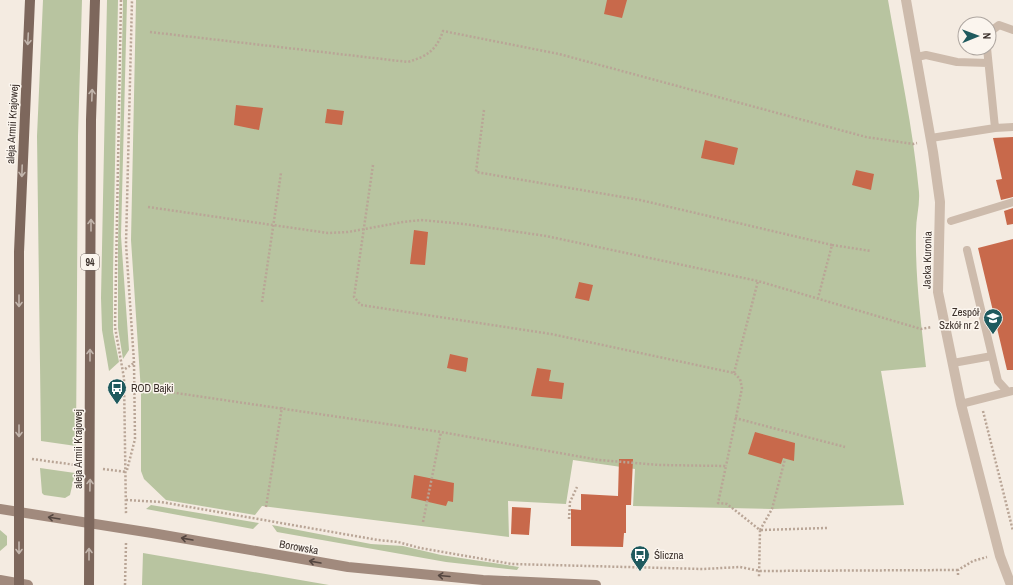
<svg xmlns="http://www.w3.org/2000/svg" width="1013" height="585" viewBox="0 0 1013 585" font-family="'Archivo Narrow',sans-serif">
  <rect width="100%" height="100%" fill="#f4ebe1"/>
  <path fill="#b8c4a0" d="M43 0H82L78 136 76 446 41 441 37 136Z
    M107 0H118L113 273V332L119 362 109 371 102 330 101 298Z
    M123 0H127L121 236 129 350 123 359 118 328V245Z
    M136 0H888C899 64 913 127 919 192 920 205 916 218 916 231 915 276 921 322 926 367L881 371 904 505 772 509 633 506 635 469 573 460 566 504 508 501 509 537 262 506 255 515 166 500 144 479 141 471V392L131 240Z
    M40 468 75 473 70 495 65 498 44 495 42 493Z
    M151 505 259 523 253 529 146 509Z
    M272 525 371 544 403 546 441 555 519 567 517 570 446 562 277 532Z
    M0 530 7 536V545L0 551Z
    M143 553 329 585H142Z"/>
  <path fill="#c8694b" d="M607 0H627L622 18 604 14Z
    M236 105 263 108 259 130 234 125Z
    M327 109 344 111 342 125 325 123Z
    M1013 137V197L1001 200 996 180 1002 179 993 138Z
    M705 140 738 148 734 165 701 158Z
    M856 170 874 174 871 190 852 185Z
    M1013 208V224L1007 225 1004 211Z
    M414 230 428 232 425 265 410 264Z
    M1013 239V370H1007L978 248Z
    M579 282 593 285 589 301 575 298Z
    M450 354 468 358 466 372 447 368Z
    M537 368 551 370 549 381 564 383 562 399 531 396Z
    M755 432 795 443 794 461 783 458 781 464 748 454Z
    M619 459H633L631 505H626V533H624L623 547 571 546V509L581 510V494L618 496Z
    M414 475 454 483 453 502 448 501 446 506 411 498Z
    M512 507 531 508 529 535 511 534Z"/>
  <g fill="none" stroke-linecap="round" stroke-linejoin="round">
    <path stroke="#b9a596" stroke-width="2.5" stroke-dasharray="2 2" stroke-linecap="butt" d="M121 0 115 327 124 378 126 514
      M150 32 408 62C427 56 436 51 443 31L559 54 866 137 913 144 917 143
      M484 110 476 172 640 200 832 245 818 298
      M373 165 354 297 361 305 551 334 734 373 740 379 742 388 726 466
      M148 207 328 233 348 232 403 222 421 220 464 224 546 236 758 281 921 329 932 327
      M832 245 871 251
      M262 302 281 173
      M125 369 134 363
      M734 373 758 281
      M149 389 441 432 599 460 659 465 726 466 718 503 727 504 760 530 759 577
      M983 411 1013 531
      M735 418 845 447
      M32 459 76 465
      M103 469 126 472
      M127 470 135 439 134 362 126 244 132 0
      M126 500 161 502 378 540 398 542 420 548 512 564 703 569 740 567 760 571 958 570
      M266 507 282 407
      M569 519 570 502 577 487
      M423 522 441 432
      M760 530 772 509 785 459
      M761 530 827 528
      M958 575V570L973 561 987 557
      M125 585 126 543"/>
    <path stroke="#cdbbac" stroke-width="8" d="M989 36 990 32 999 25 1013 30
      M987 48 995 128
      M917 57 926 55 957 62 988 63
      M931 138 995 128 1013 127
      M951 221 1013 202
      M967 250 998 381 1008 392
      M953 363 992 356
      M961 404 1012 391"/>
    <path stroke="#cdbbac" stroke-width="10" d="M906 0 933 152 940 202 938 292 961 404 1000 556 1011 585"/>
    <path stroke="#a18a7d" stroke-width="10" d="M0 509 152 533 348 567 483 580 596 585
      M0 580 28 585"/>
    <path stroke="#7d675c" stroke-width="10" d="M19 585V252L30 0
      M89 585 91 120 95 0"/>
  </g>
  <defs><path id="oneway-shaft" d="M-6 0H5M1.5-3L5.5 0L1.5 3" fill="none" stroke-width="1.6" stroke-linecap="round" stroke-linejoin="round"/></defs>
  <g stroke="#c2b5ac">
    <use href="#oneway-shaft" transform="translate(28 39) rotate(93)"/>
    <use href="#oneway-shaft" transform="translate(92 95) rotate(-88)"/>
    <use href="#oneway-shaft" transform="translate(22 171) rotate(92)"/>
    <use href="#oneway-shaft" transform="translate(91 225) rotate(-90)"/>
    <use href="#oneway-shaft" transform="translate(19 301) rotate(90)"/>
    <use href="#oneway-shaft" transform="translate(90 355) rotate(-90)"/>
    <use href="#oneway-shaft" transform="translate(19 431) rotate(90)"/>
    <use href="#oneway-shaft" transform="translate(90 485) rotate(-89)"/>
    <use href="#oneway-shaft" transform="translate(19 548) rotate(90)"/>
    <use href="#oneway-shaft" transform="translate(89 554) rotate(-90)"/>
  </g>
  <g stroke="#544640">
    <use href="#oneway-shaft" transform="translate(54 518) rotate(-171)"/>
    <use href="#oneway-shaft" transform="translate(187 539) rotate(-170)"/>
    <use href="#oneway-shaft" transform="translate(315 562) rotate(-170)"/>
    <use href="#oneway-shaft" transform="translate(444 576) rotate(-175)"/>
  </g>
  <defs>
    <g id="school-pin" transform="scale(1)"><path d="M0 17L-7.5 6A9.5 9.5 0 1 1 7.5 6Z" fill="#1f5a5e" stroke="#fbf5ee"/><path d="M0-5L7-2L0 1L-7-2ZM-4 1L0 2.5L4 1V4Q0 6-4 4Z" fill="#fff"/></g>
    <g id="bus-pin" transform="scale(1)"><path d="M0 17L-7.5 6A9.5 9.5 0 1 1 7.5 6Z" fill="#1f5a5e" stroke="#fbf5ee"/><path d="M-5-6H5V4H4V6H2V4H-2V6H-4V4H-5ZM-3.5-4V0h7V-4ZM-3.5 1.2v1.5H-2V1.2ZM2 1.2v1.5H3.5V1.2Z" fill="#fff"/></g>
  </defs>
  <g fill-rule="evenodd">
    <use href="#school-pin" x="993" y="318"/>
    <use href="#bus-pin" x="117" y="388"/>
    <use href="#bus-pin" x="640" y="555"/>
  </g>
  <g text-anchor="middle" stroke-width="3" stroke-linejoin="round" paint-order="stroke">
    <rect fill="#fbf5ee" stroke="#756b66" stroke-width="1" x="81" y="254" width="18" height="16" rx="3"/>
    <g font-size="10" font-weight="bold" fill="#3b302b">
      <text x="90" y="266">94</text>
    </g>
    <g font-size="11" fill="#3b302b" stroke="#fbf5ee">
      <text transform="translate(12 124) rotate(-87)" y="4">aleja Armii Krajowej</text>
      <text transform="translate(927 260) rotate(-89)" y="4">Jacka Kuronia</text>
      <text transform="translate(78 449) rotate(-90)" y="4">aleja Armii Krajowej</text>
      <text transform="translate(299 547) rotate(10)" y="4">Borowska</text>
    </g>
    <g font-size="11" fill="#3b302b" stroke="#fbf5ee" text-anchor="start">
      <text x="979" y="316" text-anchor="end">Zespół<tspan x="979" dy="13">Szkół nr 2</tspan></text>
      <text x="131" y="392">ROD Bajki</text>
      <text x="654" y="559">Śliczna</text>
    </g>
  </g>
  <g transform="translate(977 36) rotate(89)"><circle r="19" fill="#fbf5ee" stroke="#aea6a0"/>
  <path d="M0-3L7 15L0 10L-7 15Z" fill="#1f5a5e"/>
  <text y="-6" font-size="11" font-weight="bold" text-anchor="middle" fill="#3b302b">N</text>
  </g>
</svg>
